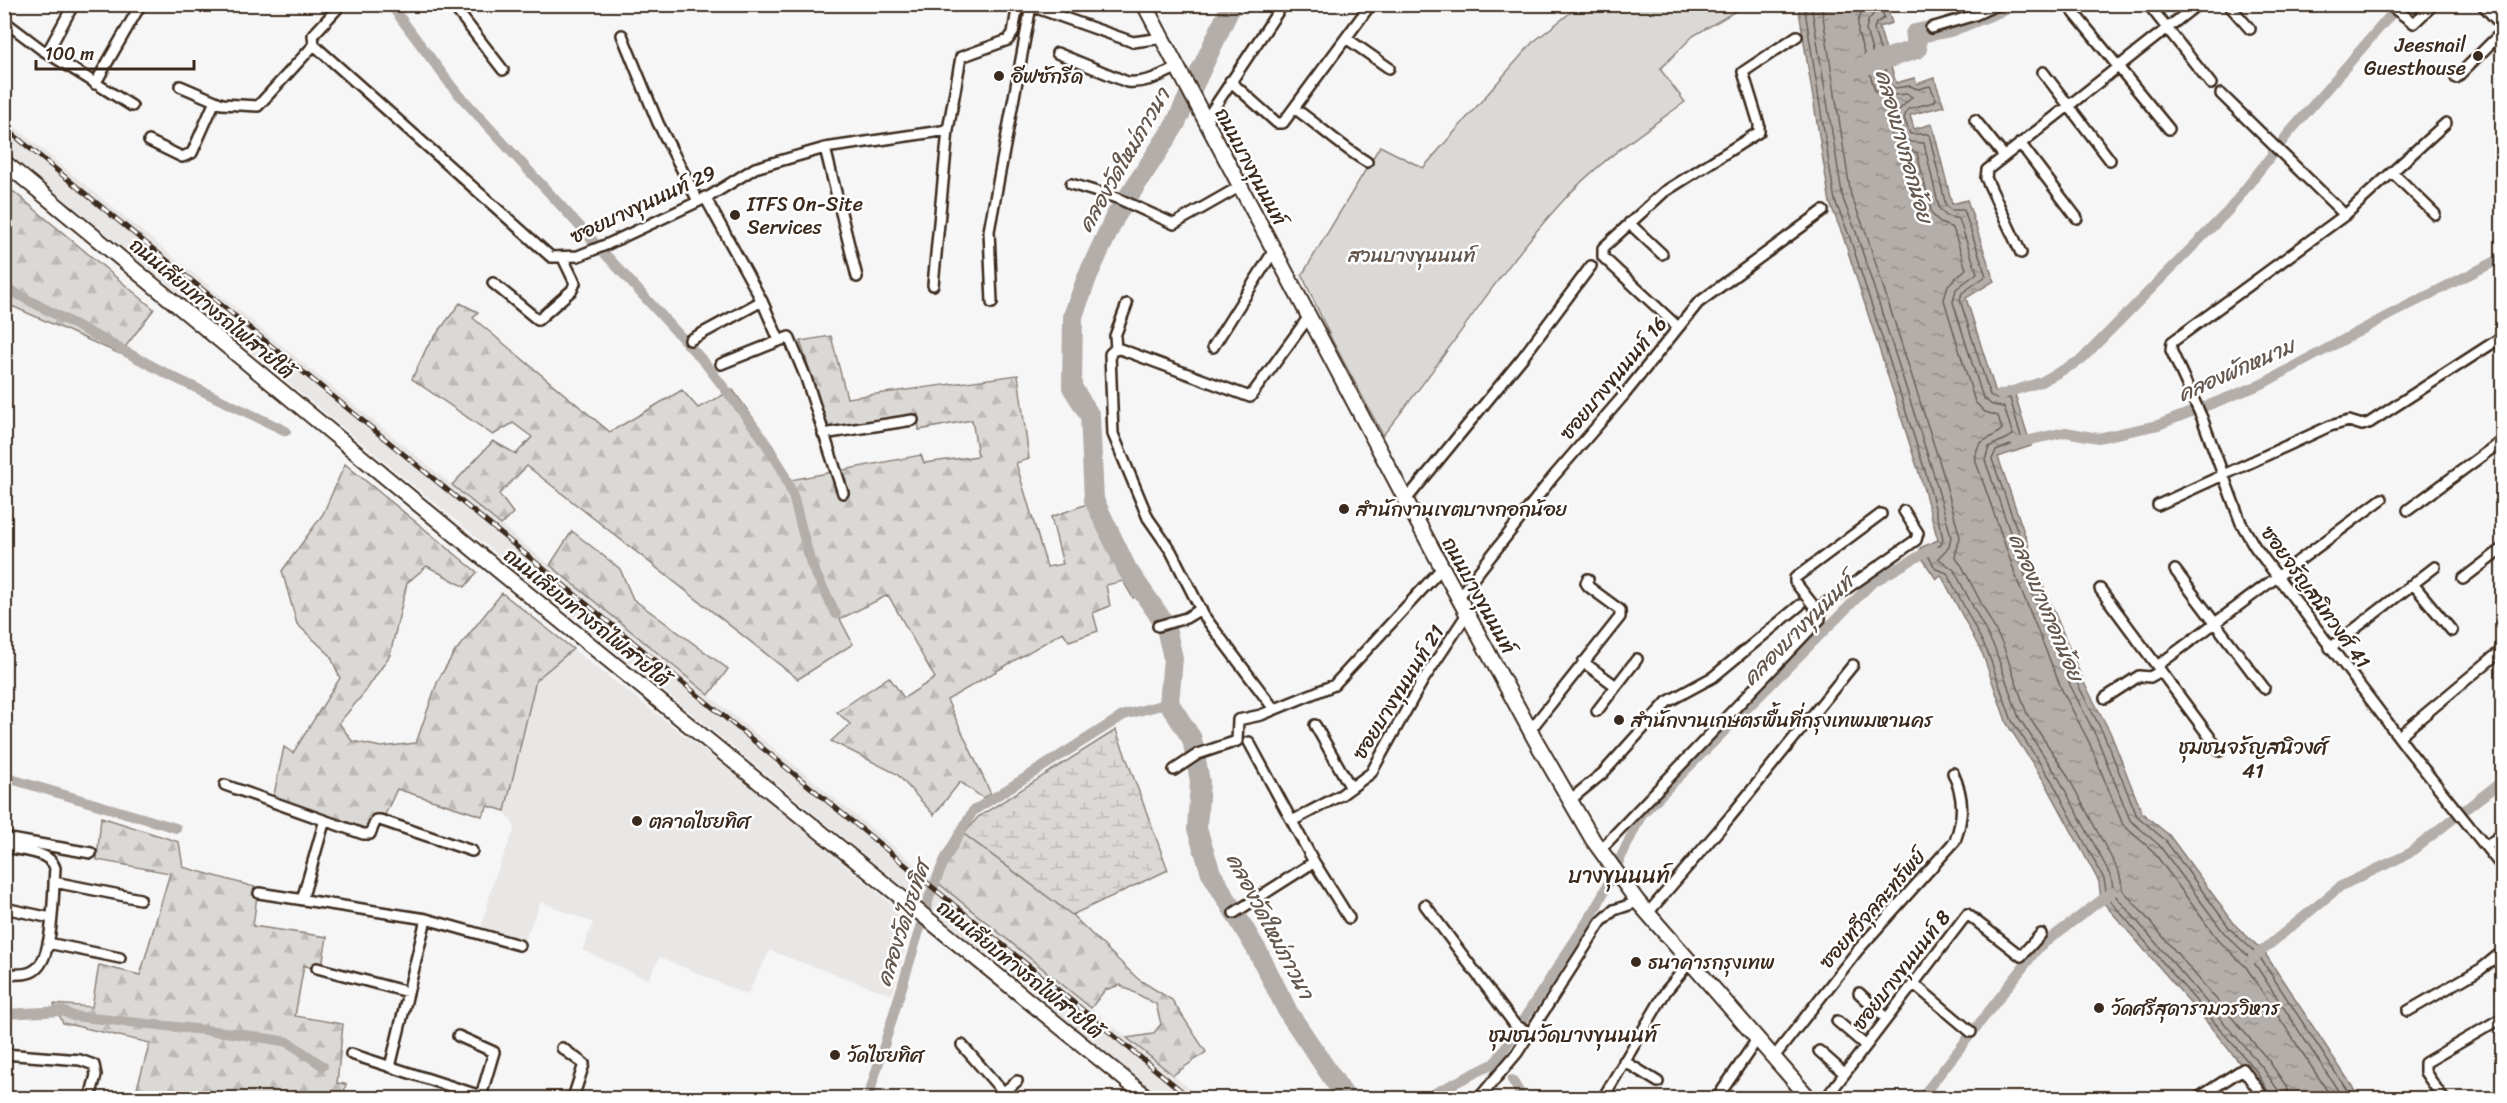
<svg xmlns="http://www.w3.org/2000/svg" width="2507" height="1103" viewBox="0 0 2507 1103" font-family="Sriracha,'Playpen Sans Thai',sans-serif">
  <defs>
    <pattern id="forest-firs" width="22" height="20" patternUnits="userSpaceOnUse" patternTransform="scale(1.5)"><rect width="22" height="20" fill="#dbd9d6"/><path d="M5 1l3.5 6h-7zM16 11l3.5 6h-7z" fill="#bdbab7"/></pattern>
    <pattern id="wetland-marsh" width="20" height="14" patternUnits="userSpaceOnUse" patternTransform="scale(1.5)"><rect width="20" height="14" fill="#dbd9d6"/><path d="M1 5h8M5 5V1M11 12h8M15 12V8" fill="none" stroke="#bdbab7"/></pattern>
    <pattern id="water-ripples" width="26" height="14" patternUnits="userSpaceOnUse" patternTransform="scale(1.5)"><rect width="26" height="14" fill="#b4aeaa"/><path d="M2 4q2-2 4 0t4 0M15 11q2-2 4 0t4 0" fill="none" stroke="#948e8a"/></pattern>
  </defs>
  <rect width="100%" height="100%" fill="#f7f6f6"/>
  <filter id="ink" filterUnits="userSpaceOnUse"><feTurbulence type="fractalNoise" baseFrequency=".0167" numOctaves="2"/><feDisplacementMap in="SourceGraphic" scale="12" xChannelSelector="R" yChannelSelector="G"/><feConvolveMatrix kernelMatrix="1 2 1 2 8 2 1 2 1" color-interpolation-filters="sRGB"/></filter>
  <g filter="url(#ink)">
    <path fill="#e9e7e6" d="M4 118 1201 1098H1161L5 151Z
      M573 649 777 807 913 922 892 995 770 951 747 995 660 957 648 980 582 950 593 923 541 902 524 941 481 929 494 879 515 828 505 811 536 680Z"/>
    <path fill="url(#forest-firs)" stroke="#8b827a" stroke-width="1.5" d="M8 191 14 192 154 309 120 354 5 303 4 196Z
      M460 303 478 312 473 318 610 432 682 390 698 408 733 390 771 443 791 480 921 455 924 463 978 456 972 420 919 430 918 415 829 428 800 341 831 336 847 398 1018 375 1029 459 1016 463 1047 567 1063 564 1051 517 1093 502 1147 591 1133 598 1123 581 1106 585 1110 606 1093 613 1098 631 1069 641 1063 632 947 700 991 794 983 798 960 782 934 815 897 774 831 741 850 724 837 712 889 677 904 698 935 678 888 595 840 619 853 644 798 679 527 466 499 494 513 513 501 525 452 485 493 441 516 454 532 437 513 423 493 435 412 379 427 347Z
      M345 464 477 572 465 587 427 566 407 583 390 655 365 692 339 723 352 741 381 747 416 743 438 680 454 653 502 593 573 649 536 680 505 811 488 806 482 816 397 789 375 836 273 799 284 747 293 753 340 678 330 655 297 624 282 571 323 514Z
      M572 531 620 569 633 599 728 669 709 695 550 565Z
      M101 817 179 842 183 867 258 888 253 926 327 937 321 972 304 965 295 1016 343 1024 337 1083 346 1084 343 1098H134L150 1043 63 1023 54 1004 92 1007 99 965 140 975 170 873 97 860Z
      M964 834 1072 915 1138 979 1172 1000 1206 1052 1173 1075 1127 1038 1153 1034 1161 1024 1156 1004 1120 985 1105 990 1091 1008 937 882Z"/>
    <path fill="url(#wetland-marsh)" stroke="#8b827a" stroke-width="1.5" d="M1116 730 1168 870 1072 915 964 834 978 817Z"/>
    <path fill="#dbd9d6" stroke="#8b827a" stroke-width="1.5" d="M1580 5H1746L1693 36 1660 69 1685 102C1642 133 1596 163 1561 203 1495 275 1445 360 1383 435L1332 340 1302 275 1380 146 1423 168 1532 43Z"/>
    <path fill="url(#water-ripples)" stroke="#847972" stroke-width="1.5" d="M1798 5H1886L1892 23 1879 27 1888 57 1892 56 1896 65 1891 67 1896 83 1914 78 1917 84 1934 78 1944 106 1910 115 1914 129 1932 124 1952 204 1967 200 1994 281 1966 298 1996 393 2013 388 2031 446 1998 457 2038 573 2083 681 2110 732 2142 813 2169 835 2236 926 2264 952 2360 1098H2268L2201 1015 2101 900 2099 882 2046 784 2007 724 1983 655 1941 575 1936 579 1920 555V548L1938 540 1920 476 1843 236 1830 203Z"/>
    <g fill="none" stroke-linecap="round" stroke-linejoin="round">
      <path stroke="#6b5f56" stroke-width="1.5" d="M1804 4 1835 201 1849 235 1926 474 1943 538 1941 545 1928 551 1927 554 1936 569 1947 573 1988 653 2012 721 2052 781 2104 879 2107 897 2256 1071 2272 1098
        M1811 4 1843 199 1856 232 1933 472 1951 536 1949 547 1938 558 1954 570 1995 649 2019 718 2058 777 2111 876 2114 894 2262 1067 2278 1090 2280 1098
        M1821 4 1851 196 1865 230 1942 470 1960 537 1955 557 1962 566 2003 645 2027 714 2066 773 2119 872 2123 890 2269 1061 2286 1086 2289 1098
        M1865 4 1858 21V33L1875 91 1889 105C1884 131 1893 145 1917 153L1932 214 1940 223 1953 228 1966 269 1948 285 1944 300 1975 402 1985 412 1998 416 2002 429C1991 442 1974 436 1976 462L2018 582 2062 690 2089 742 2123 825 2153 851 2218 940 2246 967 2332 1098
        M1874 4V13L1868 21 1866 30 1882 86 1892 95 1908 94 1912 97 1897 112 1903 137 1910 142 1924 143 1939 208 1946 216 1959 219 1977 273 1956 289 1953 302 1983 398 1992 405 2004 407 2013 435 1989 447 1985 460 2026 578 2071 687 2097 738 2130 820 2159 845 2225 934 2253 961 2343 1098
        M1881 4 1884 18 1876 23 1874 29 1890 85 1895 88 1910 86 1918 89 1930 86 1936 99 1934 102 1908 109 1904 118 1910 134H1929L1946 206 1951 210H1964L1986 276 1962 293 1960 300 1990 395 1996 399 2010 398 2022 440 1996 451 1992 459 2033 575 2077 683 2104 735 2137 816 2165 840 2231 930 2259 956 2352 1098"/>
      <path stroke="#b4aeaa" stroke-width="10" d="M390 4 453 88 705 363 761 436 782 469 793 496 811 564 836 614
        M4 287 173 377 286 431
        M2000 395 2041 382 2081 360 2228 211 2288 134 2400 4
        M2017 443 2066 432 2098 438 2158 425 2262 384 2389 315 2502 258
        M4 777 176 828
        M2252 959 2341 886 2408 854 2502 781
        M4 1014 63 1011 73 1016 233 1033 288 1042 323 1066
        M1512 1080 1523 1098
        M868 1098 930 895 945 859 973 811 1124 715 1169 703
        M1425 1098 1495 1063 1596 908 1642 814 1872 583 1933 548
        M1921 1098 2039 947 2112 892"/>
      <path stroke="#b4aeaa" stroke-width="20" d="M1232 4 1175 125 1115 217 1088 275 1073 316 1072 387 1090 416 1094 500 1127 569 1165 624 1173 658 1169 703 1192 739 1200 781 1197 829 1211 873 1258 952 1288 1012 1346 1098
        M1869 64 1917 49 1915 34 1950 27 2007 4"/>
      <g stroke="#3b2a1e" stroke-width="14">
        <path id="street" d="M337 4V9L313 35 314 45 551 257 578 256 608 244 710 196 755 168 825 148 948 130 961 57 1008 40 1013 33 1018 4
          M452 4 503 70
          M2148 4 2211 84
          M2228 4 2250 29
          M2388 4 2414 23 2434 4
          M2482 4 2502 26
          M1028 5 1133 42 1163 38
          M2071 9 2169 129
          M4 21 41 49 132 106
          M1931 28 1975 15 1999 4
          M622 35 658 123 698 201
          M1346 38 1389 68
          M47 53 71 9
          M1057 53 1127 82C1146 84 1161 75 1178 67
          M2043 72 2110 160
          M2456 78 2502 32
          M1230 81 1277 123H1283L1371 4
          M95 84 141 4
          M180 86 222 104 258 106 314 45
          M2221 94 2345 215 2172 342 2171 350 2202 418 2241 523 2255 547 2410 752 2502 867
          M1294 108C1320 126 1340 146 1367 162
          M1975 120 2004 156
          M1205 121 1283 4
          M149 141 182 157 192 153 215 101
          M2020 143 2077 218
          M825 148 857 277
          M2393 173 2435 214
          M1071 184 1117 198 1174 224 1239 187
          M705 197 762 301 779 340
          M2345 215 2446 123
          M1629 223 1662 254
          M2021 253 1986 178 1987 170 2198 4
          M493 283 538 320 572 290 575 283 563 258
          M933 285 948 130
          M992 303 989 231 1031 6
          M1678 327 1603 257V248L1664 192 1759 132V124L1743 72 1797 36
          M690 340 762 301
          M1213 347 1273 252
          M1116 349 1115 336 1127 304
          M721 364 789 337 806 378 843 493
          M823 434 913 420
          M1406 500 1523 357 1591 266
          M2158 505 2330 426 2349 421 2362 425 2369 423 2502 337
          M2408 510 2502 441
          M2175 570 2264 688
          M2463 579 2502 549
          M2413 584 2452 631
          M2100 589 2220 751
          M1458 598 1553 477 1624 395 1698 303 1823 211
          M1816 610 1916 540 1918 533 1904 511
          M1158 626 1186 618 1201 609
          M2330 648 2435 567
          M1583 662 1616 686
          M2157 666 2382 499
          M2105 698 2139 676 2150 677 2161 671
          M1274 709 1204 616 1171 551 1148 518 1113 434 1110 354 1114 350 1120 349 1250 397 1308 318
          M1597 711 1637 659
          M1315 725 1351 788
          M1531 729 1620 617V610L1589 587 1586 583 1588 579
          M2399 736 2502 650
          M1249 742 1314 862 1349 918
          M1174 770 1198 754 1237 741 1238 720 1261 715 1334 685 1442 568
          M225 785 363 834H370L376 820H380L472 851
          M1570 800 1603 773 1667 702 1713 677 1800 605
          M1292 821 1341 795 1371 773 1422 682 1467 614
          M4 838 91 853
          M2487 846 2502 834
          M4 847C20 850 50 851 55 868 53 891 54 955 36 969 28 976 15 974 4 974
          M1600 850 1820 619V614L1795 582V578L1881 514
          M54 882 140 899
          M259 893 426 919 519 945
          M302 900 324 823
          M1425 905 1515 1025 1530 1033
          M4 908 51 918
          M1234 913 1314 862
          M1648 913 1730 817 1853 665
          M48 943 120 958
          M317 968 408 992
          M1914 984 1971 1032
          M1859 993 1886 1018
          M2408 1011 2481 969 2502 952
          M1837 1021 1865 1045
          M458 1036 494 1052 481 1096
          M962 1045 1004 1093
          M562 1048 584 1064 573 1098
          M1819 1051 1844 1073
          M4 1054 80 1060 94 1065 96 1075 90 1098
          M351 1054 487 1098
          M1774 1057 1858 950 1955 841C1964 816 1964 797 1953 773
          M1624 1061 1658 1082
          M390 1067 426 919
          M997 1098 1017 1081
          M1479 1098 1517 1053 1601 922 1614 910 1638 902
          M1603 1098 1666 991 1690 962
          M1717 1098 1758 1038
          M1826 1098 1967 914 2021 956 2041 934
          M2198 1098 2243 1069 2264 1098
          M2443 1098 2425 1072V1063L2502 1018"/>
      </g>
      <g stroke="#3b2a1e" stroke-width="18">
        <path id="secondary" d="M1144 4 1417 521 1537 743 1593 840 1638 902 1809 1098
          M4 162 503 574 1148 1098"/>
      </g>
      <use href="#street" stroke="#fff" stroke-width="9"/>
      <use href="#secondary" stroke="#fff" stroke-width="14"/>
      <g stroke="#3b2a1e" stroke-width="5">
        <path id="rail" d="M4 127 1190 1098"/>
      </g>
      <use href="#rail" stroke="#fff" stroke-width="3" stroke-dasharray="9" stroke-linecap="butt"/>
    </g>
  </g>
  <g fill="#3b2a1e" stroke="#fff" stroke-width="2">
    <circle cx="2478" cy="56" r="6"/>
    <circle cx="999" cy="76" r="6"/>
    <circle cx="735" cy="215" r="6"/>
    <circle cx="1344" cy="509" r="6"/>
    <circle cx="1619" cy="720" r="6"/>
    <circle cx="637" cy="821" r="6"/>
    <circle cx="1636" cy="962" r="6"/>
    <circle cx="2099" cy="1008" r="6"/>
    <circle cx="835" cy="1055" r="6"/>
  </g>
  <g text-anchor="middle" stroke-width="5" stroke-linejoin="round" paint-order="stroke">
    <g font-size="20" fill="#3b2a1e" stroke="#fff" text-anchor="start">
      <text x="2466" y="52" text-anchor="end">Jeesnail<tspan x="2466" dy="23">Guesthouse</tspan></text>
      <text x="1011" y="83">อีฟซักรีด</text>
      <text x="747" y="211">ITFS On-Site<tspan x="747" dy="23">Services</tspan></text>
      <text x="1356" y="516">สำนักงานเขตบางกอกน้อย</text>
      <text x="1631" y="727">สำนักงานเกษตรพื้นที่กรุงเทพมหานคร</text>
      <text x="649" y="828">ตลาดไชยทิศ</text>
      <text x="1648" y="969">ธนาคารกรุงเทพ</text>
      <text x="2111" y="1015">วัดศรีสุดารามวรวิหาร</text>
      <text x="847" y="1062">วัดไชยทิศ</text>
    </g>
    <g font-size="20" fill="#3b2a1e" stroke="#fff">
      <text transform="translate(1251 166) rotate(62)" y="7">ถนนบางขุนนนท์</text>
      <text transform="translate(643 204) rotate(-25)" y="7">ซอยบางขุนนนท์ 29</text>
      <text transform="translate(212 308) rotate(40)" y="7">ถนนเลียบทางรถไฟสายใต้</text>
      <text transform="translate(1613 378) rotate(-50)" y="7">ซอยบางขุนนนท์ 16</text>
      <text transform="translate(1479 595) rotate(61)" y="7">ถนนบางขุนนนท์</text>
      <text transform="translate(2316 597) rotate(54)" y="7">ซอยจรัญสนิทวงศ์ 41</text>
      <text transform="translate(587 617) rotate(39)" y="7">ถนนเลียบทางรถไฟสายใต้</text>
      <text transform="translate(1398 692) rotate(-58)" y="7">ซอยบางขุนนนท์ 21</text>
      <text transform="translate(1872 909) rotate(-49)" y="7">ซอยทวีจุลละทรัพย์</text>
      <text transform="translate(1020 969) rotate(39)" y="7">ถนนเลียบทางรถไฟสายใต้</text>
      <text transform="translate(1901 970) rotate(-52)" y="7">ซอยบางขุนนนท์ 8</text>
    </g>
    <g font-size="20" fill="#63564c" stroke="#fff">
      <text x="1412" y="262">สวนบางขุนนนท์</text>
    </g>
    <g font-size="21" font-style="italic" fill="#65584f" stroke="#fff">
      <text transform="translate(1904 146) rotate(74)" y="7">คลองบางกอกน้อย</text>
      <text transform="translate(1124 160) rotate(-60)" y="7">คลองวัดใหม่ภาวนา</text>
      <text transform="translate(2236 370) rotate(-24)" y="7">คลองผักหนาม</text>
      <text transform="translate(2046 607) rotate(67)" y="7">คลองบางกอกน้อย</text>
      <text transform="translate(1798 630) rotate(-45)" y="7">คลองบางขุนนนท์</text>
      <text transform="translate(903 924) rotate(-72)" y="7">คลองวัดไชยทิศ</text>
      <text transform="translate(1270 926) rotate(62)" y="7">คลองวัดใหม่ภาวนา</text>
    </g>
    <g font-size="21" fill="#3b2a1e" stroke="#fff">
      <text x="2253" y="754">ชุมชนจรัญสนิวงศ์<tspan x="2253" dy="24">41</tspan></text>
      <text x="1573" y="1042">ชุมชนวัดบางขุนนนท์</text>
    </g>
    <g font-size="22" fill="#3b2a1e" stroke="#fff">
      <text x="1619" y="883">บางขุนนนท์</text>
    </g>
  </g>
  <rect width="2507" height="1103" fill="none" stroke="#fff" stroke-width="24"/>
  <rect x="12" y="12" width="2483" height="1079" fill="none" stroke="#3b2a1e" stroke-width="2" filter="url(#ink)"/>
  <path d="M36 60v9h158v-9" fill="none" stroke="#3b2a1e" stroke-width="3"/>
  <text x="45" y="60" font-size="18" fill="#3b2a1e" stroke="#ffffff" stroke-width="4.5" paint-order="stroke">100 m</text>
</svg>
